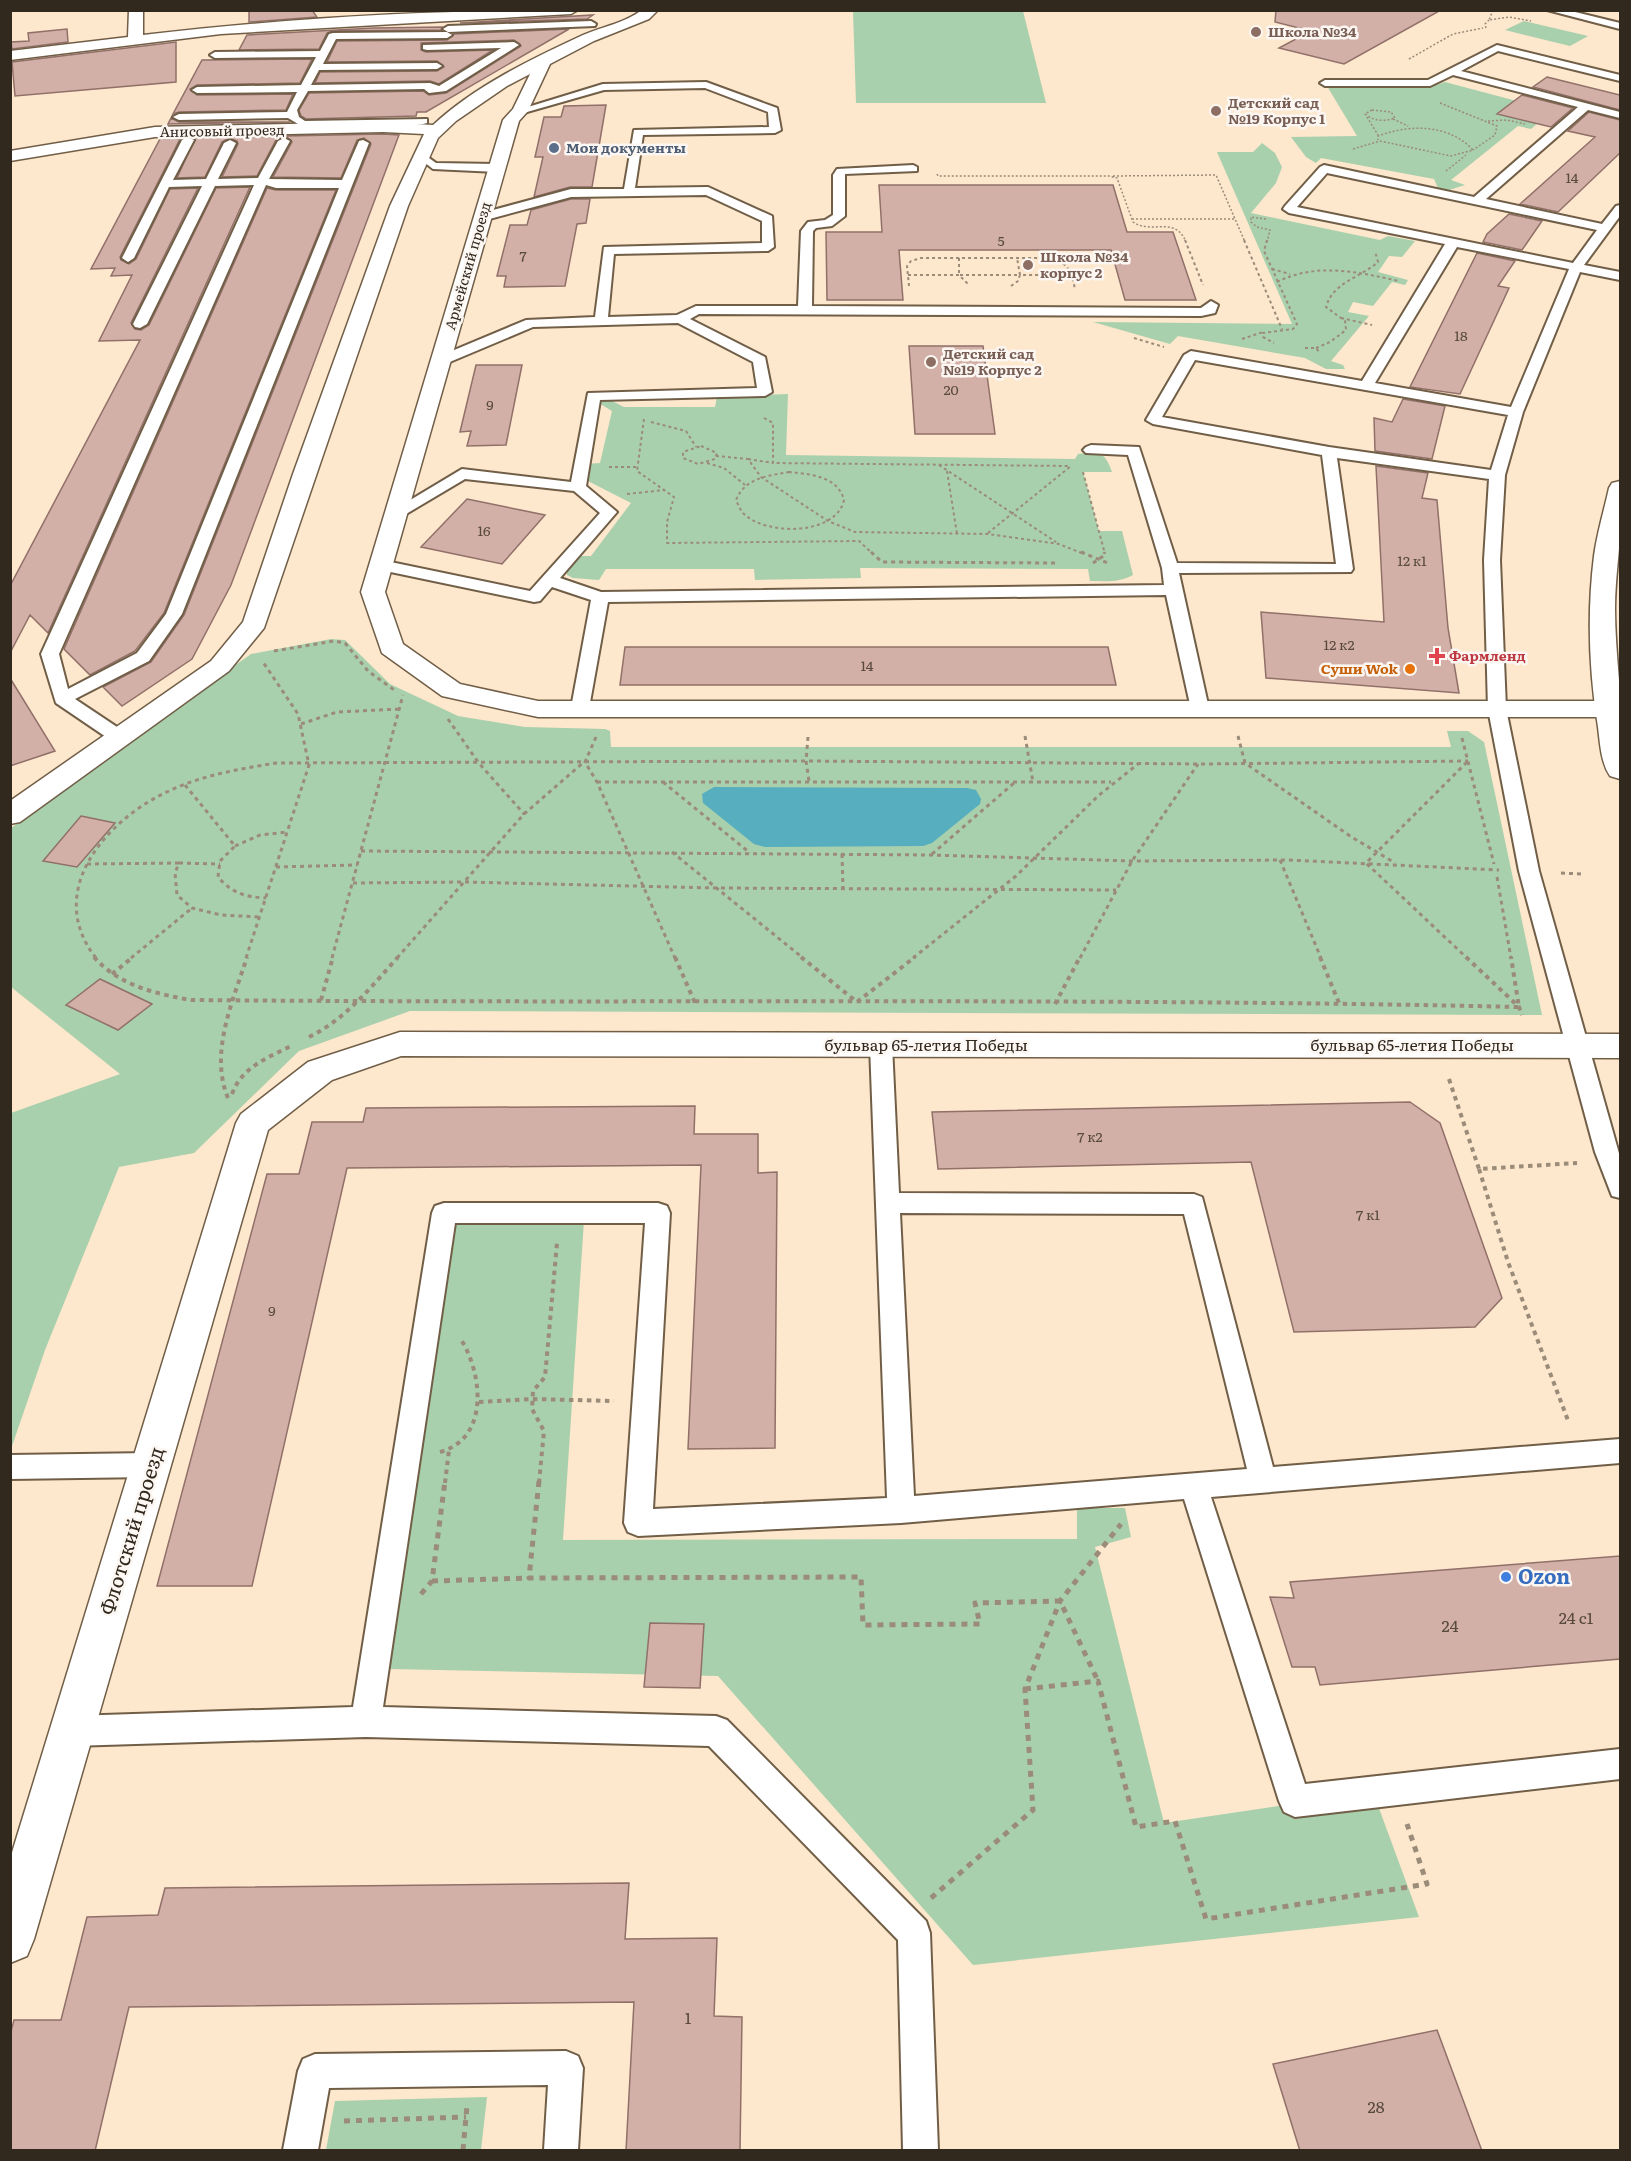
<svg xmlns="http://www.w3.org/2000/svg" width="1631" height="2161" viewBox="0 0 1631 2161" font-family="Literata,serif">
  <rect width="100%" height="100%" fill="#fde7cd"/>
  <path fill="#a8d0ac" d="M853 11H1023L1046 103H856Z
    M1524 21 1588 36 1570 46 1505 30Z
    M1445 82 1528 104 1557 106 1531 129 1518 126 1451 180 1465 185 1449 190 1438 188 1434 179 1321 158 1316 163 1306 157 1291 137 1357 136 1327 86 1350 85 1352 88 1414 87 1416 85H1436Z
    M1262 143 1275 153 1282 167 1276 183 1251 213 1380 240 1388 236 1415 241 1402 257 1389 256 1378 272 1408 280 1405 285 1392 282 1373 306 1353 302 1348 312 1369 316 1331 361 1343 365 1345 369H1326L1305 358 1178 336 1170 344 1093 322 1292 324 1217 152H1253Z
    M788 394 786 455 1075 459 1078 454C1099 452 1104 450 1112 472H1083L1099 531H1122L1133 575C1119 583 1105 581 1090 581L1088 569 860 568 861 578 755 580 754 569H606L599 580 573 578 567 575V568L576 556H591L631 503 586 480 585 464 600 463 612 411 597 402 606 398 624 407H715L717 397Z
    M331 639 345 640 390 684 458 716 525 727 605 729 610 731 611 747H1451L1447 731H1468L1484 742 1542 1015 410 1011 299 1051 194 1153 119 1167 45 1350 11 1449V1113L120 1074 11 987V828L128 741 251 654Z
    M584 1220 563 1540 1077 1539V1508H1125L1131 1537 1095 1547 1164 1823 1373 1792 1419 1917 973 1965 718 1676 390 1669 450 1222Z
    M487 2097 481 2150H326L335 2101Z"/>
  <path fill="#56aebf" d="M714 787 967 788 976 790 981 799 980 804 932 843 923 846 765 847 754 844 703 803 702 794Z"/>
  <path fill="#d2b0a7" stroke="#917069" stroke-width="1.5" d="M249 10H312L317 17 249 22Z
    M1276 10H1441L1344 64 1279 48 1311 31 1275 22Z
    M593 15 587 19 460 23Z
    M442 27 441 30 333 31 327 33 319 49 239 50 247 35 373 28Z
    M67 29 68 42 12 49 11 42 29 41 28 33Z
    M569 29 426 112H417L416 116 306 119 301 116 299 110 309 93 423 91 429 95 446 93 521 46 514 40 421 43V50L426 52 493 50 439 84 430 81 315 83 320 72 437 71 444 67 437 61 327 62 337 41 447 40 454 34Z
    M176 42V82L15 96 12 62Z
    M312 59 300 83 197 85 190 89 197 95 293 94 286 110 179 112 173 114 202 60Z
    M1547 77 1620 95V110L1533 87Z
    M1522 95 1573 108 1551 127 1497 114Z
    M606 105 592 187H570L534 197 543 157H535L544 117H561L564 106Z
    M1589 112 1620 120V153L1558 212 1520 204 1595 137 1568 131Z
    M171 118 179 122H290L168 124Z
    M383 134 399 135 231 585 192 659 122 706 103 687 151 662 184 615 371 144 364 138 357 140 341 178 273 177 292 142 286 136Z
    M282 136 276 140 257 176 222 177 238 144 237 141 229 138 222 142 205 177 177 178 195 138Z
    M160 139H180L120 257 121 260 129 264 136 259 170 189 198 188 131 323 135 329 141 330 149 325 216 188 250 187 48 633 30 615 10 653V586L140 340 99 341 132 275 111 276 115 268 91 269Z
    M879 185H1113L1127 232H1173L1196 300H1125L1111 250H899L903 300H827L826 232H882Z
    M267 188 276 190H336L164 613 135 651 90 675 64 649Z
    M571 199H590L586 223 577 224 565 286 504 287 506 276H497L510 225H527L531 210Z
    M1509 214 1542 221 1522 250 1483 242 1487 234Z
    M1477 253 1515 261 1498 286 1509 288 1460 394 1410 387Z
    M909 346H983L995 434H915Z
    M476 365H522L506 445 467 446 471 431 460 432Z
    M1403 399 1445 406 1432 459 1375 451 1374 418 1392 422Z
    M1376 466 1428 473 1422 498 1437 500 1448 628 1459 693 1266 678 1261 612 1384 622Z
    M467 499 545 515 502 564 421 547Z
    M625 647H1108L1116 685H620Z
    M10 678 55 751 10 766Z
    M81 816 115 823 77 867 43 861Z
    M100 979 152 1004 118 1030 66 1005Z
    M1410 1102 1440 1123 1502 1298 1475 1327 1294 1332 1251 1162 938 1169 932 1112Z
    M695 1106 694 1134H758V1173L777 1172 775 1448 688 1449 701 1165 347 1168 252 1586H157L267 1174H299L312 1122H363L366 1108Z
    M1620 1556V1659L1320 1685 1315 1667H1292L1270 1597 1294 1598 1290 1582Z
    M650 1623 704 1624 700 1688 644 1687Z
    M629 1883 625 1939 717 1938 714 2016 742 2017 740 2151H626L634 2002 129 2007 95 2151H10V2035L14 2020H61L87 1917 158 1915 165 1888Z
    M1437 2030 1482 2151H1300L1273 2064Z"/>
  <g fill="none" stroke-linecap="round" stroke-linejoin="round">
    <g stroke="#715e47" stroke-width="4">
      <path id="service" d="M1547 10H1567L1620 23V29Z
        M591 21 596 24 595 26 448 32 443 29 448 26Z
        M333 33 447 32 452 35 447 38 336 39 323 64 437 63 442 66 437 69 319 70 311 85 430 83 439 86 501 48 427 50 423 49V45L514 42 519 45 446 91 429 93 424 89 308 91 297 110 299 117 305 121 427 119V123L423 124 303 127 288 118 179 120 173 117 179 114 287 112 297 92 197 93 192 90 197 87 301 85 316 57 215 58 210 55 215 52 320 51 329 34Z
        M1497 45 1620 75V81L1498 51 1461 71 1620 112V118L1588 110 1486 199 1602 224 1616 206 1620 205V216L1584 265 1620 272V280L1580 272 1523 412 1505 475 1500 560 1506 709 1539 871 1620 1157V1198L1612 1196 1595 1152 1519 871 1488 709 1484 560 1489 479 1337 458 1353 569 1351 572 1179 573 1209 709 1206 713H1194L1191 709 1166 595 608 602 589 708 586 712H574L571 708 591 600 552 587 540 601 534 602 381 570 373 565 381 560 530 591 600 513 574 491 465 479 401 517H389L387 514 462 469 571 482 588 393 757 388 753 362 678 323 533 327 445 364 440 365 433 361 435 358 526 320 595 317 604 247 762 243V221L706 195 571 197 482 221 476 217 478 214 571 189H624L634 130 769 127 768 112 705 88 604 90 520 114 515 111 603 84 706 82 777 108 781 130 775 133 643 135 635 188 708 187 772 216 774 247 768 251 614 254 608 317 677 315 696 306H798L801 231 808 222 825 220 833 215V175L837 169 913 165 917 167V171L845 174V216L832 226 816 228 813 231 812 306 1201 308 1211 301 1218 305 1215 313 1201 316 699 314 690 319 765 357 772 392 765 396 600 400 586 486 617 512 560 578 601 592 1164 585 1162 568 1128 455 1086 453 1083 450 1086 447 1091 445 1139 447 1177 563 1336 564 1322 455 1153 424 1146 420 1184 355 1191 351 1362 381 1445 244 1289 213 1283 209 1285 206 1320 167 1324 165 1474 197 1578 107 1453 75 1430 86H1325L1320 83 1325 80H1428ZM1327 173 1597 230 1573 263 1297 207ZM1457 247 1569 269 1511 407 1375 383ZM1195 360 1508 415 1491 470 1329 447 1162 417Z
        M188 137 194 140 173 180 206 179 224 143 230 140 236 143 218 179 258 178 278 141 284 138 290 141 269 179 342 180 359 141 363 140 369 143 182 614 149 661 75 699 126 733 128 737 126 741H112L56 703 41 654 254 185 215 186 147 324 140 328 135 327 133 324 202 186 169 187 134 258 128 262 122 258 182 140ZM266 185 276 188H339L166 614 137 653 68 689 59 654Z
        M422 153 436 163 497 164 503 168 497 172 433 169 416 156Z
        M881 1037 889 1039 892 1045 899 1193 1194 1194 1202 1197 1273 1467 1620 1439V1463L1211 1497 1305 1784 1620 1749V1779L1295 1817 1284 1812 1279 1801 1184 1499 901 1523 638 1536 628 1532 624 1523 645 1223H455L383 1707 716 1716 727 1720 926 1921 930 1933 938 2150H903L898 1940 709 1746 366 1737 72 1746 61 1742 57 1731 61 1720 72 1716 353 1707 432 1213 435 1206 444 1203H658L667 1206 670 1213 653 1509 887 1498 870 1045 873 1039ZM900 1213 1184 1214 1247 1469 914 1496Z
        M151 1453 161 1456 165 1465 161 1474 151 1477 10 1479V1455Z
        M566 2051 578 2056 583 2068 578 2150H544L548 2085 329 2088 318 2150H283L298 2071 303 2059 315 2054Z"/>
    </g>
    <g stroke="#715e47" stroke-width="3">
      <path id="minor" d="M129 10H143V35C286 18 433 10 578 10L571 14 221 34 10 60V51L128 37Z
        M642 10H658L649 19 594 41 550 64 528 111 519 121 385 592 403 644 460 684 538 701H1610L1619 703V715L1610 717H538L442 696 382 653 361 592 503 120 513 109 530 74 507 86 456 121 438 138 408 206 264 628 229 671 20 822 10 824V801L211 661 243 622 293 474 390 206 424 134 383 132 155 137 10 161V151L155 127 383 122 433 125C475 86 531 59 583 35 601 27 625 23 642 10Z
        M400 1032 1620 1034V1058L401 1056 332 1080 268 1130 34 1939 27 1956 10 1963V1859L236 1123 241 1114 308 1062Z"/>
    </g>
    <g stroke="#715e47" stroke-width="3">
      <path id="secondary" d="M1620 481C1625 523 1615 567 1615 609 1615 665 1627 723 1620 779L1610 776C1601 763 1600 743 1598 727 1589 671 1587 612 1594 556 1597 533 1604 511 1609 488L1612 483Z"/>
    </g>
    <path stroke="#9b8b79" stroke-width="1.5" stroke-dasharray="2 2" stroke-linecap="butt" d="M1493 10 1489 20 1509 17 1531 21
      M1486 28 1485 24 1489 20
      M1409 59 1453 34 1483 28
      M1440 103 1497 126 1495 135 1473 150
      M1372 110 1391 112 1395 118C1384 122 1374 121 1365 114Z
      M1367 117 1378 135
      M1393 119 1408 126
      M1488 121 1507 120 1525 124
      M1353 149 1380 141 1451 156 1473 150C1449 124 1410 124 1378 136V140
      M1446 171 1466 155
      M937 174 938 176H1109L1117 178 1133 222C1152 235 1175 215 1186 242
      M1113 176 1216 175 1245 242
      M1132 219H1235
      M1266 219 1251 217V222L1257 227 1270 230 1267 242"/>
    <path stroke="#9b8b79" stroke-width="2" stroke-dasharray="3 3" stroke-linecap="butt" d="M1185 240 1203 285
      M1244 240 1282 329
      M1267 240 1264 251 1297 324 1293 329 1263 333V337L1274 343
      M959 258V275H1020L1017 258
      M1272 269 1290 274
      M908 275H959L969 285
      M1277 282C1317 262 1357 272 1399 281
      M909 286 907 266 911 261 921 258H1049C1068 262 1071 271 1075 289
      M1011 286 1018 281 1020 275H1071
      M1341 318 1372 325
      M1134 338 1164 347
      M1242 339 1263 332
      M1305 348H1316L1320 353
      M1316 348 1330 342 1346 330 1345 321 1326 307C1333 282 1360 278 1378 262L1375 251
      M764 418 773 423V463L1069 466
      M644 419 637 471 674 497 667 522V543L859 541 873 554
      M651 422 686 431 696 447
      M701 446 717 453 715 459 698 464 683 458V452Z
      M716 456 748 459 761 477 828 521 855 532 988 534 1059 544 1084 554
      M748 459 773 463
      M707 463 724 468 745 485
      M939 465 1056 542
      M609 467H637
      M947 471 957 534
      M789 472C809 474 838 476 844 500 836 536 765 536 743 513 740 510 738 504 736 500 745 478 767 476 789 472Z
      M1083 472 1105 554
      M627 494 665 490
      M988 533 1071 466"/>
    <path stroke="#9b8b79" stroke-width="3" stroke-dasharray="4 4" stroke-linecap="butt" d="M871 552 882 562 1055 563
      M1081 552 1108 563
      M1093 563 1105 555 1104 552
      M274 651 334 641 345 643 368 671 397 692
      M448 719 478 762 524 814
      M301 724 337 712 399 709
      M1025 736 1033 782
      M1238 736 1245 763 1350 836 1395 863
      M596 737 585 762 597 782 675 958
      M808 737 806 761 809 781
      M1462 738 1494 864
      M1467 762 1366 863 1467 958
      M597 782H1111
      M663 782 750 853
      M185 785 235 846 220 861 218 877C232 893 245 897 266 898
      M235 846 260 835 288 832
      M361 851 931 855 1132 861 1288 860 1499 870
      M672 852 803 958
      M842 854 843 888
      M932 854 1014 783
      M1280 860 1321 958
      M179 863 220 864
      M87 864 179 863 175 873 177 895 192 908 221 915 260 917
      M276 867 357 865
      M1561 873 1581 874
      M1497 877 1511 958
      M353 883 464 882 716 888 1116 890
      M96 958C43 891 107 819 169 791 202 775 240 769 276 763L806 761 1205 764 1468 761
      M131 958 192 908
      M246 958 309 765 298 714 263 662
      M332 958 403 695
      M397 958 524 814 584 762
      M913 958 1016 876 1098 796 1138 764
      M1080 958 1132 861 1198 764"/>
    <path stroke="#9b8b79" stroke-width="4" stroke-dasharray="4.5 4.5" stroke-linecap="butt" d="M94 957C118 985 156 994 191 1000 634 1004 1077 997 1519 1007L1511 957
      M675 957 695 1003
      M801 957 857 1002 915 957
      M1320 957 1339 1003
      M1466 957 1519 1007 1522 1015
      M112 974 133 957
      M321 1000 333 957
      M1055 1004 1080 957
      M309 1037C346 1019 371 987 398 957
      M1449 1079 1479 1169 1577 1163
      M232 1094C242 1067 267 1058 291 1046
      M228 1098C209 1053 233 1001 247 957
      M1479 1169 1508 1262 1569 1423
      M479 1402 532 1399 614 1401
      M440 1452C491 1438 482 1371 460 1338
      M445 1483 449 1450
      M539 1483 544 1431 532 1409 533 1391 545 1377 557 1243"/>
    <path stroke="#9b8b79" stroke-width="5" stroke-dasharray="6 6" stroke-linecap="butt" d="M539 1481 529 1578 861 1577 863 1625 980 1624 975 1603 1060 1601 1098 1681
      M432 1581 529 1578
      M421 1594 432 1581 445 1481
      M1025 1689 1098 1681 1136 1827 1175 1821 1206 1919 1427 1884 1407 1824
      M931 1898 1033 1810 1025 1689 1060 1601 1121 1524
      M344 2121 466 2117
      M463 2150 467 2106"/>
    <use href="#service" fill="#fff" fill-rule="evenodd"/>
    <use href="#minor" fill="#fff" fill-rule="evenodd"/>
    <use href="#secondary" fill="#fff" fill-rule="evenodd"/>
  </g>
  <g fill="#8d6e63" stroke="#fcf7f2" stroke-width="2">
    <circle cx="1256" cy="32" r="6"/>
    <circle cx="1216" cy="111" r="6"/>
    <circle cx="1028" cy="265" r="6"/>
    <circle cx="931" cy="362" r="6"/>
  </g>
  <circle fill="#5c6f8a" stroke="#fcf7f2" stroke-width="2" cx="554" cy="148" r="6"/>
  <path fill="#e0444e" stroke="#fcf7f2" stroke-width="2" d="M1434 647h6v6h6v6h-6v6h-6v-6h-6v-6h6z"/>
  <circle fill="#e8710a" stroke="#fcf7f2" stroke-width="2" cx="1410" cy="669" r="6"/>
  <circle fill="#3f7fe0" stroke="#fcf7f2" stroke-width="2" cx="1506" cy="1577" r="6"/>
  <g text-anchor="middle" stroke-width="5" stroke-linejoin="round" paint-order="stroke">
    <g font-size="14" font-weight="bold" fill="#785e54" stroke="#fcf7f2" text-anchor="start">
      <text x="1268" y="37">Школа №34</text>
      <text x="1228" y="108">Детский сад<tspan x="1228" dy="16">№19 Корпус 1</tspan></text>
      <text x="1040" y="262">Школа №34<tspan x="1040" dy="16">корпус 2</tspan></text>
      <text x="943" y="359">Детский сад<tspan x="943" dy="16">№19 Корпус 2</tspan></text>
    </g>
    <g font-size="14" fill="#31281e" stroke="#fcf7f2">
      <text transform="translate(222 131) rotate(-1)" y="5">Анисовый проезд</text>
      <text transform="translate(468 266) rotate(-74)" y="5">Армейский проезд</text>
    </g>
    <g font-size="14" font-weight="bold" fill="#4e5e75" stroke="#fcf7f2" text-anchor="start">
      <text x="566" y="153">Мои документы</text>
    </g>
    <g font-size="14" fill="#594a40">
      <text x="1572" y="183">14</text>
      <text x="1001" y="246">5</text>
      <text x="523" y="261">7</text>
      <text x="1461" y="341">18</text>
      <text x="951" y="395">20</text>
      <text x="490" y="410">9</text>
      <text x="484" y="536">16</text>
      <text x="1412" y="566">12 к1</text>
      <text x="1339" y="650">12 к2</text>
      <text x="867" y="671">14</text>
      <text x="1090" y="1142">7 к2</text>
      <text x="1368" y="1220">7 к1</text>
      <text x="272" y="1316">9</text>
    </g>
    <g font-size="14" font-weight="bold" fill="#be3a42" stroke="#fcf7f2" text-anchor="start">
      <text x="1449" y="661">Фармленд</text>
    </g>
    <g font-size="14" font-weight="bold" fill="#c56008" stroke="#fcf7f2" text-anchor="end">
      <text x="1398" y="674">Суши Wok</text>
    </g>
    <g font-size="16" fill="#31281e" stroke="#fcf7f2">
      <text x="926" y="1051">бульвар 65-летия Победы</text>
      <text x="1412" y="1051">бульвар 65-летия Победы</text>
    </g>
    <g font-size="16" fill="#594a40">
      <text x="1576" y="1624">24 с1</text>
      <text x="1450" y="1632">24</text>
      <text x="688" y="2024">1</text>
      <text x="1376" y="2113">28</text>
    </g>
    <g font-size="20" fill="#31281e" stroke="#fcf7f2">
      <text transform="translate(132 1531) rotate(-73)" y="7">Флотский проезд</text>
    </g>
    <g font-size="20" font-weight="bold" fill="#366cbe" stroke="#fcf7f2" text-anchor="start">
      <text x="1518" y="1584">Ozon</text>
    </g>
  </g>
  <rect width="1631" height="2161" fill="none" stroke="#31281e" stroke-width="24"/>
</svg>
